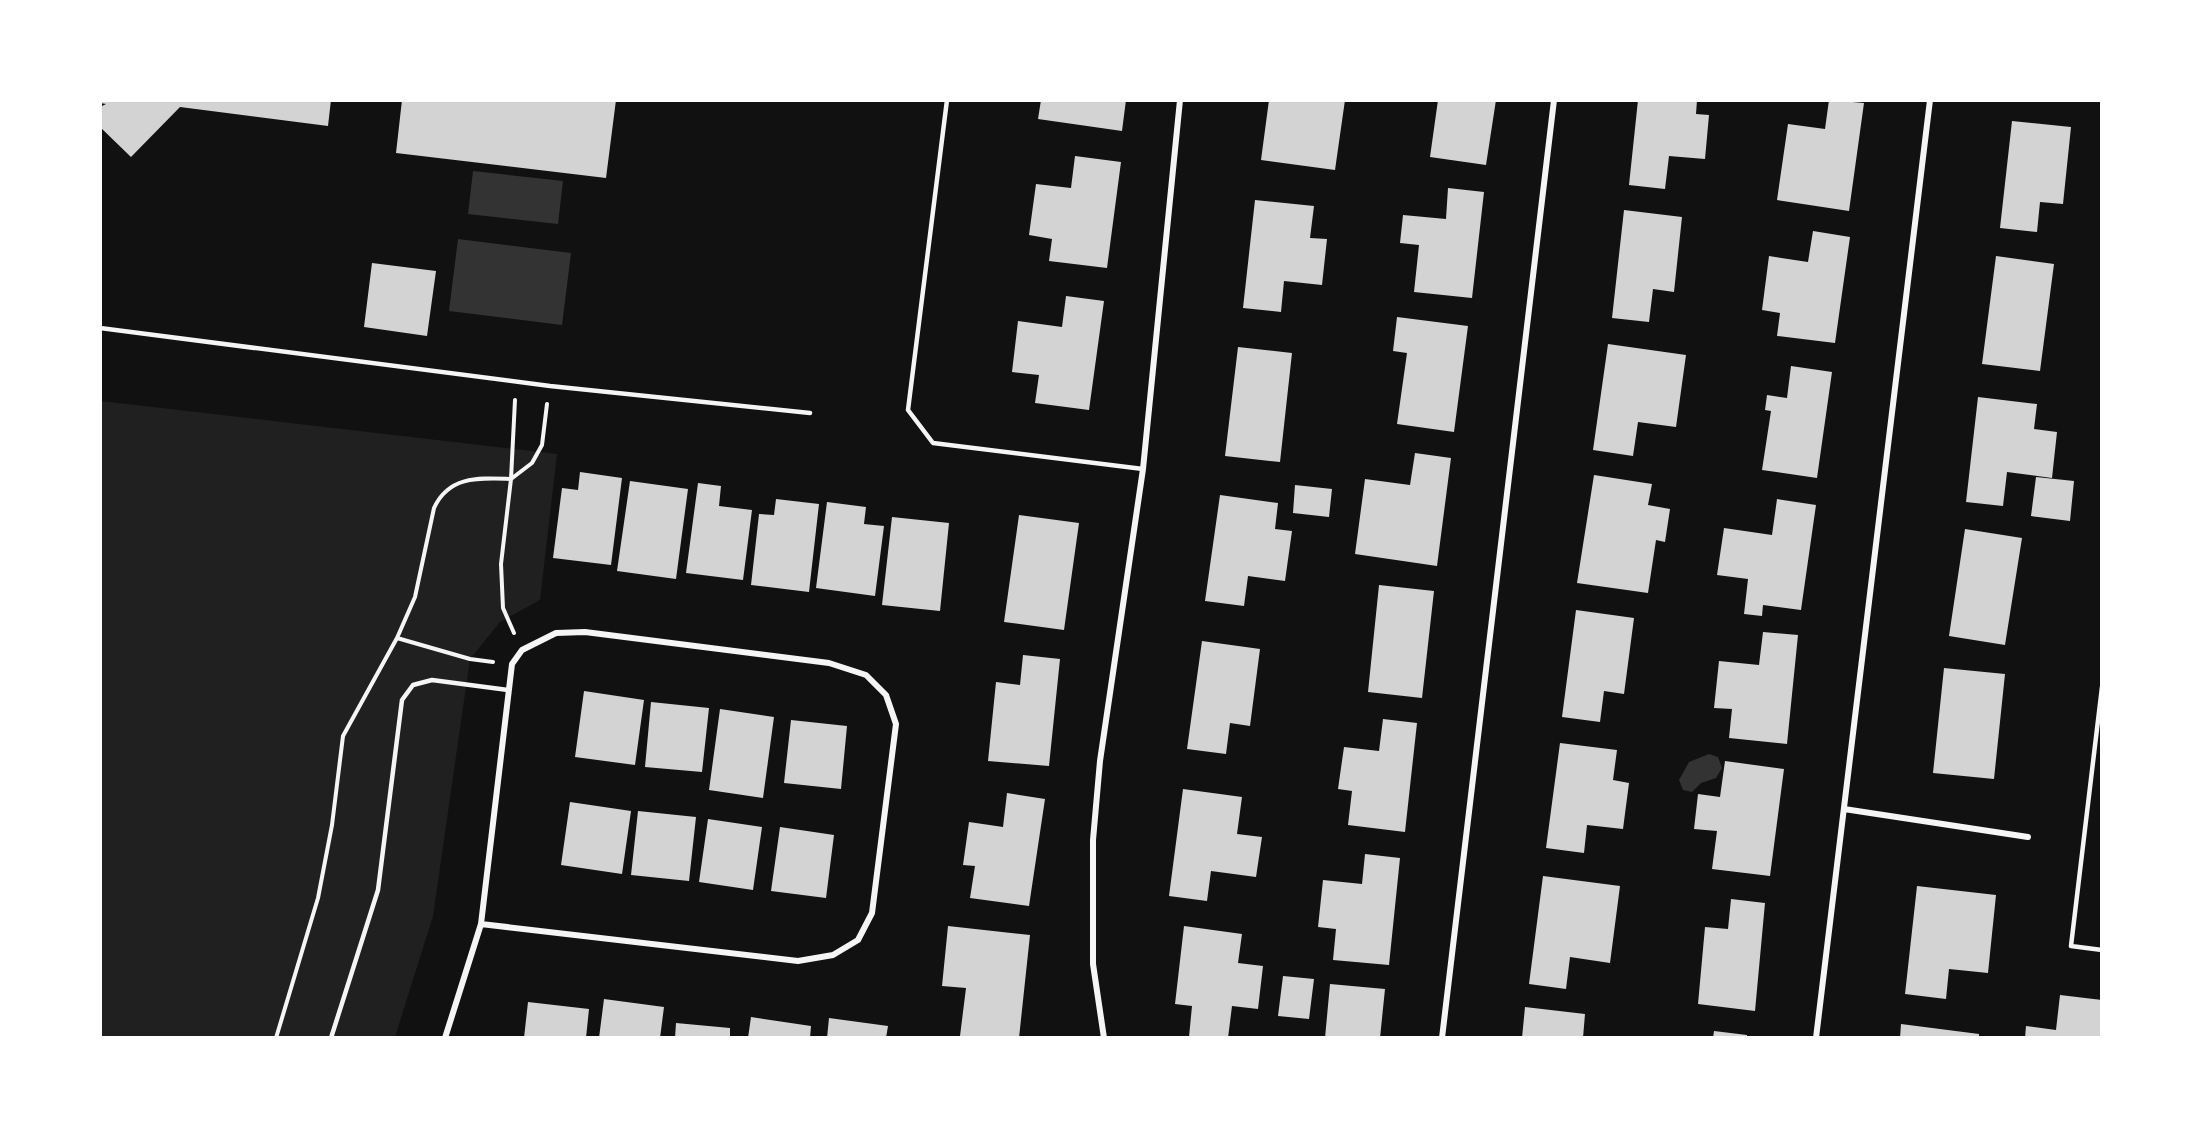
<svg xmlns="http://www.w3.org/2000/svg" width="2202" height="1138" viewBox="0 0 2202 1138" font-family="Commissioner,sans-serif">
  <rect width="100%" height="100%" fill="#111"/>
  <path fill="#202020" d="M101 401 557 454 540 600 500 622 470 659 433 916 395 1037 101 1038Z"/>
  <path fill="#333" d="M473 171 563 181 558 224 468 214Z
    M458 239 571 253 562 325 449 311Z
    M1709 754 1718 757 1722 768 1716 778 1701 783 1692 792 1683 790 1679 780 1689 762Z"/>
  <path fill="#d3d3d3" d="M100 100H331L328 126 180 107 131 157 100 127V107L106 104 100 103Z
    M402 100H616L606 178 396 153Z
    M1041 100H1126L1122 131 1038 119Z
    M1269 100H1345L1335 170 1261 160Z
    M1438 100H1496L1486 165 1430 157Z
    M1638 100H1697L1696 114 1709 115 1705 159 1669 156 1665 189 1629 185Z
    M1829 100 1864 103 1849 211 1777 200 1788 124 1825 129Z
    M2012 121 2071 127 2063 204 2040 202 2037 232 2000 228Z
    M1075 156 1121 162 1107 268 1049 261 1052 239 1029 235 1036 184 1071 188Z
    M1448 188 1484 192 1472 298 1414 292 1419 245 1400 243 1403 215 1446 219Z
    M1255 200 1314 206 1310 238 1327 239 1322 285 1284 281 1281 312 1243 308Z
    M1624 210 1682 217 1674 292 1653 289 1649 322 1612 318Z
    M1813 231 1850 237 1835 343 1777 336 1780 313 1762 310 1769 256 1808 262Z
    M1996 256 2054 264 2040 371 1982 364Z
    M372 263 436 271 427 336 364 327Z
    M1066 296 1104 301 1089 410 1035 403 1039 375 1012 372 1018 321 1062 327Z
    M1397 317 1468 326 1454 432 1397 424 1407 353 1393 351Z
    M1608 344 1686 355 1676 427 1638 422 1633 456 1593 450Z
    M1238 347 1292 353 1280 462 1225 456Z
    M1791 366 1832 372 1817 478 1762 470 1771 411 1765 410 1767 395 1787 398Z
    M1978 397 2037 404 2034 429 2057 432 2052 478 2007 472 2003 506 1966 502Z
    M1415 453 1451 458 1437 566 1355 554 1365 479 1410 485Z
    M580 472 622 478 611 565 553 558 562 488 578 490Z
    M1594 475 1652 484 1648 505 1670 509 1665 542 1656 540 1648 593 1577 583Z
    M2036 477 2074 481 2070 521 2031 516Z
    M630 481 688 489 676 579 617 571Z
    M698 483 721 486 719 506 752 510 743 580 686 573Z
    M1295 485 1332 489 1329 517 1293 513Z
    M1220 495 1278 503 1275 529 1292 531 1285 581 1248 576 1244 606 1205 601Z
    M776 499 819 504 809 592 751 585 759 514 774 515Z
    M1777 499 1816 505 1801 610 1763 605 1762 616 1744 614 1748 579 1717 575 1724 528 1772 535Z
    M827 502 866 507 864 524 884 526 875 596 816 588Z
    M1019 515 1079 523 1064 630 1004 622Z
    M892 517 949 523 940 611 882 605Z
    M1965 529 2022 538 2005 645 1949 636Z
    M1379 585 1434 591 1422 698 1368 692Z
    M1576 610 1634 618 1624 694 1604 691 1600 722 1562 717Z
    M1763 632 1798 635 1787 744 1729 738 1732 709 1714 708 1719 661 1759 665Z
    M1202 641 1260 649 1250 726 1230 723 1226 754 1187 749Z
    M1023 655 1060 659 1049 766 988 761 996 682 1020 685Z
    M1944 668 2005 674 1994 779 1933 773Z
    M584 691 644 700 635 765 575 757Z
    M651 702 709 708 702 772 645 767Z
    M720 709 774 717 763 798 709 790Z
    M1383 719 1417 723 1405 832 1348 825 1352 791 1338 789 1344 747 1379 751Z
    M791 720 847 726 841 789 784 783Z
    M1560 743 1617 750 1613 780 1629 783 1623 829 1587 825 1584 853 1546 848Z
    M1725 761 1784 769 1770 876 1712 869 1717 831 1694 829 1698 794 1720 797Z
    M1183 789 1242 797 1237 834 1262 837 1256 877 1211 871 1207 901 1169 896Z
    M1007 793 1045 799 1029 906 970 898 975 866 963 865 969 822 1003 827Z
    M570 802 631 811 622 874 561 865Z
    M638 811 696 817 689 881 631 875Z
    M708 819 762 827 753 890 699 882Z
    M780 827 834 835 826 898 771 891Z
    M1365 854 1400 858 1389 965 1333 960 1336 929 1318 927 1323 880 1362 884Z
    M1543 876 1620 886 1610 963 1570 957 1566 989 1529 984Z
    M1917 886 1996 895 1988 973 1949 969 1946 999 1905 994Z
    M1731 899 1765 903 1755 1011 1698 1004 1705 927 1728 929Z
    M948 926 1030 935 1019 1038 960 1036 966 988 942 986Z
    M1184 926 1242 934 1238 963 1263 966 1258 1009 1232 1006 1228 1038 1189 1037 1192 1006 1175 1004Z
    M1283 976 1314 979 1309 1019 1278 1016Z
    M1330 984 1385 989 1380 1038H1325Z
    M2060 995 2102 1000V1038H2025L2026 1026 2056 1030Z
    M604 999 664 1007 660 1038H599Z
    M528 1002 589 1009 586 1038H524Z
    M1525 1007 1585 1014 1583 1038H1522Z
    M751 1017 811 1026 810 1038H748Z
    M829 1018 888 1026 886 1038H827Z
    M676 1023 730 1028V1038H675Z
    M1901 1024 1979 1034V1038H1900Z
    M1714 1031 1747 1035V1038H1713Z"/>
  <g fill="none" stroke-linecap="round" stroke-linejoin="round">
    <path stroke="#f5f5f5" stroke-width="4" d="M514 633 503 608 501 564 511 479 532 463 542 445 547 404
      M397 638 470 659 493 662
      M276 1038 318 898 332 825 343 736 397 638 415 597 434 508C449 475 480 478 511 479L515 400"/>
    <path stroke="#f5f5f5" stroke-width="4.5" d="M947 100 908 410 933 443 1143 469
      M100 328 550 386 810 413
      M2102 687 2071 946 2102 950
      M331 1038 378 890 402 700 413 685 432 680 508 690"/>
    <path stroke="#f5f5f5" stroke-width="6" d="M1844 809 2028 837
      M445 1038 481 924 512 664 522 650 556 633 585 632 829 663 866 675 886 695 896 724 872 913 858 940 833 955 798 961 481 924
      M1104 1038 1093 964V840L1100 761 1143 469 1180 100
      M1442 1038 1554 100
      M1816 1038 1930 100"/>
  </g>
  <rect width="2202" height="1138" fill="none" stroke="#ffffff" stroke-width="204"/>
</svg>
